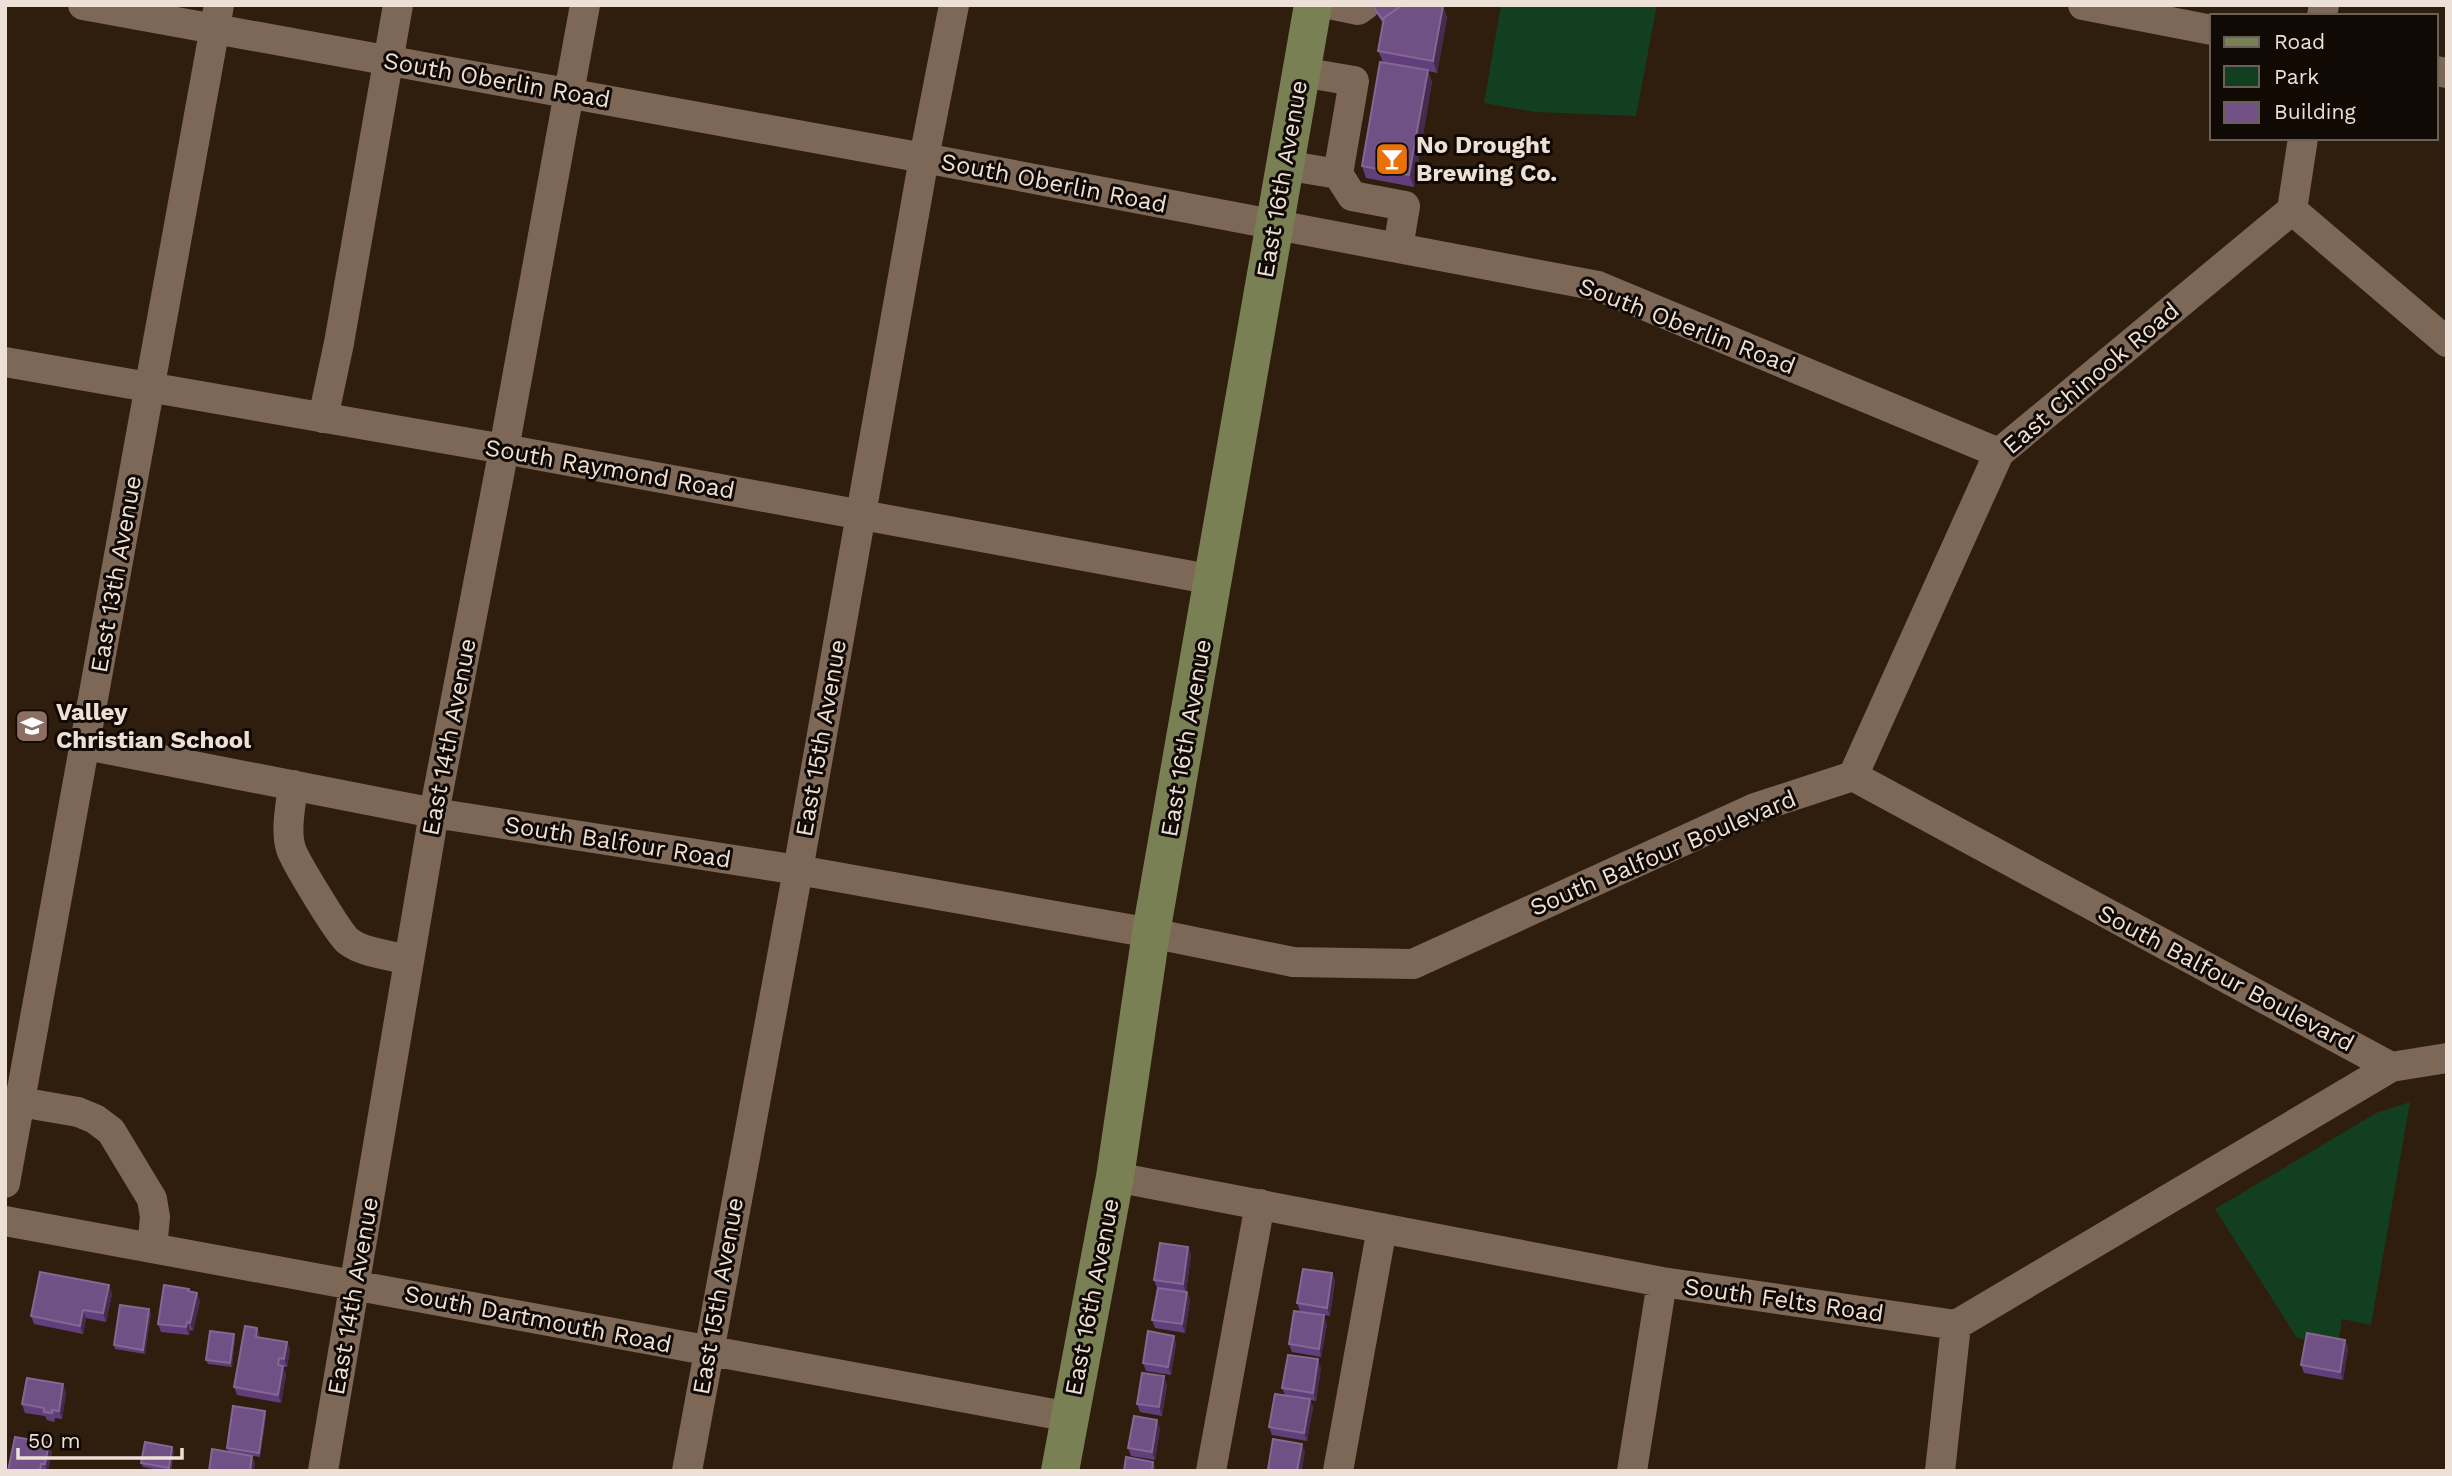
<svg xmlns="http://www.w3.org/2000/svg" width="2452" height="1476" viewBox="0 0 2452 1476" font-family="'Work Sans',sans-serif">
  <rect width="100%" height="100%" fill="#2f1d0e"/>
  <path fill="#113f20" d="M1501 5H1657L1636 116 1535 112 1484 103Z
    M2410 1102 2371 1325 2342 1319 2338 1346 2297 1338 2215 1209 2376 1113Z"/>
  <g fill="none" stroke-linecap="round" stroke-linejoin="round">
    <path stroke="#7d6756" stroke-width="30" d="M83 5 924 158 1598 286 1999 453
      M1334 5 1358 10 1365 5
      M2083 5 2212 30
      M2322 16 2324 5
      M2436 71 2447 73
      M1301 72 1354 81 1338 174 1352 196 1405 206 1398 248
      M1284 165 1338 174
      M2292 210 2447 342
      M2292 210 2303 138
      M5 362 504 449 1214 580
      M323 418 339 343 398 5
      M86 745 434 813 798 870 1151 933 1293 962 1413 964 1755 808 1853 776 2391 1067 2447 1058
      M1853 776 1999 453 2292 210
      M293 785C291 805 285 830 291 849 295 861 339 934 348 941 363 953 390 955 409 960
      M20 1102 78 1112 95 1119 111 1131 152 1199 155 1217 152 1248
      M1115 1177 1662 1282 1956 1325 2391 1067
      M5 1183 219 5
      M5 1221 1070 1417
      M323 1471 434 813 504 449 585 5
      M687 1471 798 870 924 158 954 5
      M1211 1471 1260 1204
      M1338 1471 1382 1228
      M1632 1471 1662 1282
      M1940 1471 1956 1325"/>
    <path stroke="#798054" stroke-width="38" d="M1060 1471 1115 1177 1151 933 1313 5"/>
  </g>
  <path fill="#623f7c" d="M1371 5H1441L1443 6 1447 18 1437 73 1428 71 1432 82 1414 187 1366 178 1362 166 1383 62 1378 51 1383 23Z
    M1188 1247 1191 1255 1186 1292H1187L1190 1300 1185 1333 1155 1328 1152 1320 1157 1288 1154 1280Z
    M1332 1273 1335 1281 1330 1316 1300 1311 1297 1303Z
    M109 1285 112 1294 106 1322 86 1318 83 1334 34 1324 31 1316Z
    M190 1292 200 1301 193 1331 190 1330 189 1335 161 1332 158 1324Z
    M151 1313 145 1354 115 1349 114 1345Z
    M1327 1324 1321 1357 1292 1352 1289 1344Z
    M257 1328 260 1337 287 1342 290 1350 287 1367H283L286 1374 281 1403 237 1395 234 1387Z
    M234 1334 235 1338 232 1367 208 1364 206 1360Z
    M1174 1336 1176 1344 1171 1375 1146 1371 1143 1363Z
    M2345 1340 2348 1348 2343 1380 2304 1373 2301 1365Z
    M1321 1368 1316 1401 1310 1400 1313 1407 1307 1441 1272 1435 1269 1427 1285 1395 1282 1388Z
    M1167 1385 1162 1416 1140 1412 1137 1404Z
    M66 1392 62 1419 55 1418 54 1422 47 1420 45 1416 25 1413 22 1404Z
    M265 1411 266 1415 260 1457 241 1454 252 1456 255 1464 228 1452 227 1448Z
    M1160 1428 1155 1460 1131 1456 1128 1448Z
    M172 1447 174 1451 171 1471H164L143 1467 141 1463Z
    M52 1451 48 1471H8Z"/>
  <path fill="#472a4c" d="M1443 6 1447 18 1437 73 1433 61Z
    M1428 70 1432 82 1414 187 1409 175Z
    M1188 1247 1191 1255 1186 1292 1183 1284Z
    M1332 1273 1335 1281 1330 1316 1327 1308Z
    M109 1285 112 1294 106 1322 103 1313Z
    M1187 1292 1190 1300 1185 1333 1182 1324Z
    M197 1293 200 1301 193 1331 190 1323Z
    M149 1309 151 1313 145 1354 143 1350Z
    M83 1310 86 1318 83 1334 80 1326Z
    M1324 1315 1327 1324 1321 1357 1319 1349Z
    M187 1322 190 1330 189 1335 186 1327Z
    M257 1328 260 1336 259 1345 256 1337Z
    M234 1334 235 1338 232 1367 230 1363Z
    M1174 1336 1176 1344 1171 1375 1168 1367Z
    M2345 1340 2348 1348 2343 1380 2340 1372Z
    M287 1342 290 1350 287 1367 284 1359Z
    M1318 1359 1321 1368 1316 1401 1313 1393Z
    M283 1366 286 1374 281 1403 278 1395Z
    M1164 1376 1167 1385 1162 1416 1159 1407Z
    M63 1384 66 1392 62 1419 59 1411Z
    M1310 1399 1313 1407 1307 1441 1304 1433Z
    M265 1411 266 1415 260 1457 259 1453Z
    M1157 1420 1160 1428 1155 1460 1152 1452Z
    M49 1443 52 1451 48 1471H47L45 1464Z
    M1302 1444 1305 1452 1302 1471H1297Z
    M172 1447 174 1451 170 1471 169 1468Z
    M252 1456 255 1464 254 1471H250Z
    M1153 1462 1156 1470V1471H1152Z"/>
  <path fill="#705085" stroke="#846792" stroke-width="2" d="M1372 5H1402L1382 19Z
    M1403 5 1443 6 1433 61 1378 51 1384 18Z
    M1380 62 1428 70 1409 175 1362 166Z
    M1160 1243 1188 1247 1183 1284 1154 1280Z
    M1303 1269 1332 1273 1327 1308 1297 1303Z
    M40 1272 109 1285 103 1313 83 1310 80 1326 31 1316Z
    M164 1285 189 1289 188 1291 197 1293 190 1323 187 1322 186 1327 158 1324Z
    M1158 1288 1187 1292 1182 1324 1152 1320Z
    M120 1305 149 1309 143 1350 114 1345Z
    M1294 1311 1324 1315 1319 1349 1289 1344Z
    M245 1326 257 1328 256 1337 287 1342 284 1359 279 1358 278 1365 283 1366 278 1395 234 1387Z
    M210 1331 234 1334 230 1363 206 1360Z
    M1148 1331 1174 1336 1168 1367 1143 1363Z
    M2307 1333 2345 1340 2340 1372 2301 1365Z
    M1288 1355 1318 1359 1313 1393 1282 1388Z
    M1142 1373 1164 1376 1159 1407 1137 1404Z
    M27 1378 63 1384 59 1411 52 1410V1413L44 1412V1408L22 1404Z
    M1275 1394 1310 1399 1304 1433 1269 1427Z
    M233 1406 265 1411 259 1453 227 1448Z
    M1134 1416 1157 1420 1152 1452 1128 1448Z
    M15 1437 49 1443 45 1464H41L40 1471H8Z
    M1273 1439 1302 1444 1297 1471H1276L1268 1469Z
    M145 1442 172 1447 169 1468 141 1463Z
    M212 1449 252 1456 250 1471H209Z
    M1126 1457 1153 1462 1152 1471H1124Z"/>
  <defs>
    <g id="bar-square" transform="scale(1.75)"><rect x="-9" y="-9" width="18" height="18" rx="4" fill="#e8710a" stroke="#110a04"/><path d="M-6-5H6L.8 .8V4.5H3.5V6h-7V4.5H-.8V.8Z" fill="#fff"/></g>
    <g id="school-square" transform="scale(1.75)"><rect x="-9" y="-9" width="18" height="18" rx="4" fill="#8d6e63" stroke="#110a04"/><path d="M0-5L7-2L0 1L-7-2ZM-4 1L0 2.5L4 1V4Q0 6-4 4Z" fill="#fff"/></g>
  </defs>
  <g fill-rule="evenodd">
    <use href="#bar-square" x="1392" y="159"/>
    <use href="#school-square" x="32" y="726"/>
  </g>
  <g text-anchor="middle" stroke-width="6" stroke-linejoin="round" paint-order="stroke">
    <g font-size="24" fill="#ede0d6" stroke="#110a04">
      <text transform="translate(497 80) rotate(10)" y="8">South Oberlin Road</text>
      <text transform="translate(1282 179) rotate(-80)" y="8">East 16th Avenue</text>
      <text transform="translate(1054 183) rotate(11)" y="8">South Oberlin Road</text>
      <text transform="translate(1687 326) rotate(21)" y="8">South Oberlin Road</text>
      <text transform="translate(2091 378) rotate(-40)" y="8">East Chinook Road</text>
      <text transform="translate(610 469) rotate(10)" y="8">South Raymond Road</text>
      <text transform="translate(116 574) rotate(-80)" y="8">East 13th Avenue</text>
      <text transform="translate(449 737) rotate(-79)" y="8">East 14th Avenue</text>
      <text transform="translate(821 738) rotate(-80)" y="8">East 15th Avenue</text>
      <text transform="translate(1186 738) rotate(-80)" y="8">East 16th Avenue</text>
      <text transform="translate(618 842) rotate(9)" y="8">South Balfour Road</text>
      <text transform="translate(1663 853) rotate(-23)" y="8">South Balfour Boulevard</text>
      <text transform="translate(2226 978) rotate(28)" y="8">South Balfour Boulevard</text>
      <text transform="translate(353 1296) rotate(-80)" y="8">East 14th Avenue</text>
      <text transform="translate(718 1296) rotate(-80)" y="8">East 15th Avenue</text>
      <text transform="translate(1092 1297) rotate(-79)" y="8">East 16th Avenue</text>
      <text transform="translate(1784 1300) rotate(8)" y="8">South Felts Road</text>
      <text transform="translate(538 1319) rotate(11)" y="8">South Dartmouth Road</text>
    </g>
    <g font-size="24" font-weight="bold" fill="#ede0d6" stroke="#110a04" text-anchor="start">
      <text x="1416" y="153">No Drought<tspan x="1416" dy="28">Brewing Co.</tspan></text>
      <text x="56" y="720">Valley<tspan x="56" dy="28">Christian School</tspan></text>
    </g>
  </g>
  <rect width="2452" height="1476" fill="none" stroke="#ede0d6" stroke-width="14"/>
  <rect x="2210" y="14" width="228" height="126" fill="#110a04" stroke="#696058" stroke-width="2"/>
  <rect x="2224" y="37" width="35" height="10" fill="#798054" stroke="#696058" stroke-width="2"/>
  <text x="2274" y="49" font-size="21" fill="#ede0d6">Road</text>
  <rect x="2224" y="66" width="35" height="21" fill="#113f20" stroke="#696058" stroke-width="2"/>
  <text x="2274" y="84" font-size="21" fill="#ede0d6">Park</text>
  <rect x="2224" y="102" width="35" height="21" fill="#705085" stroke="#696058" stroke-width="2"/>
  <text x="2274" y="119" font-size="21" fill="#ede0d6">Building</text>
  <path d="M18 1448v10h164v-10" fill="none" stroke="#ede0d6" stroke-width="3.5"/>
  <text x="28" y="1448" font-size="21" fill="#ede0d6" stroke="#110a04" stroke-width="5" paint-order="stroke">50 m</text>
</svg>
